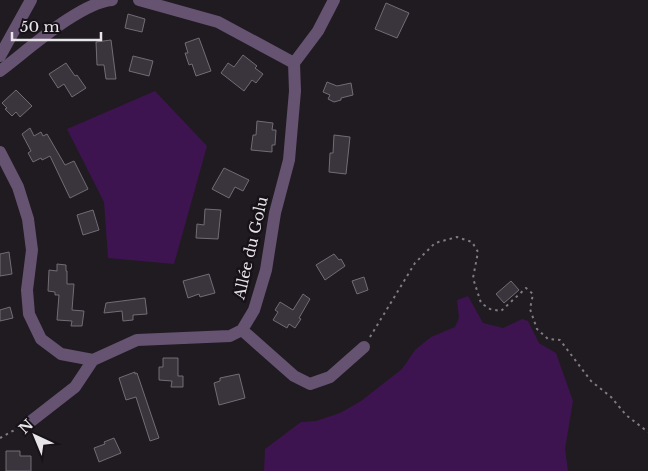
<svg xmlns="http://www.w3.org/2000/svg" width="648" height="471" viewBox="0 0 648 471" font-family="'Libre Baskerville',serif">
  <rect width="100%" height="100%" fill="#1f1b21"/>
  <path fill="#3e1450" d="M155 91 207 146 174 264 108 258 104 202 67 129Z
    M468 296 483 323 503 328 522 319 528 321 539 343 556 353 573 401 565 449 568 471H264L265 449 301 422 316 421 340 413 361 401 402 369 415 350 431 337 455 327 459 318 457 300Z"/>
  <path fill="#3a353d" stroke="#726c75" d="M386 3 409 13 397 38 375 29Z
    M128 14 145 19 142 32 125 28Z
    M199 38 211 71 196 76 192 64 189 65 185 53H188L185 43Z
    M111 40 116 79H106L104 65H97L96 42Z
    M243 55 257 66 255 68 263 74 256 83 252 80 244 91 221 73 228 63 234 67Z
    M133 56 153 61 149 76 129 71Z
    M66 63 75 76 77 75 86 88 72 97 64 84 58 88 49 74Z
    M327 82 337 86 351 83 353 95 341 98V100L334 102 328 99 330 95 323 92Z
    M16 90 32 106 20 117 16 112 12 116 5 109 7 108 2 103Z
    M257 121 273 123 272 130H276L275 145H272V152L251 150 253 135H256Z
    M30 128 34 136 41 132 43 136 47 134 65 165 74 161 88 189 70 198 50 156 42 160 41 158 33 162 28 153 31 151 22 134Z
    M334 135 350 137 346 174 329 172 330 153H333Z
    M224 168 249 180 243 191 235 187 229 198 212 189Z
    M205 209 221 210 218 239 196 238 197 224 204 225Z
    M93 210 99 230 83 235 77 215Z
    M9 252 12 274 0 276V254Z
    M334 254 339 260 341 259 345 266 325 280 316 265Z
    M57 264 66 265V271H67V284H74L72 310 84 311 82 326H71L72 321 57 320 59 295H55V292L48 291 49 270 57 271Z
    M209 274 215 293 200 297 199 294 188 298 183 281Z
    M364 277 368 290 357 294 352 281Z
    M511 281 519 290 504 303 496 294Z
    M303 294 310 299 299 318 301 319 295 328 289 324 287 328 273 320 278 312 275 310 280 302 293 310Z
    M145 298 147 314 133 315V320L123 321 122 311 104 313 106 303Z
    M10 307 13 318 0 321V310Z
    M163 358H178V376H183V387H171L172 381 159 380V367H163Z
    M135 372V374L137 373 159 438 150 441 136 397 126 400 119 378Z
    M239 374 245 398 219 405 214 383 220 381V378Z
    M114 438 121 453 99 462 94 448 105 444 104 442Z
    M6 451H20V456H31V471H6Z"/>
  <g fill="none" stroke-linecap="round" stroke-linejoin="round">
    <path stroke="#7f7b80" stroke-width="2" stroke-dasharray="2.5 4" stroke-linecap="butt" d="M370 337 415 263 435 243 457 237 472 242 478 252 473 278 481 303 490 309 501 311 526 288 533 294 530 309 537 329 548 339 560 340 591 381 611 397 626 415 648 432
      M0 438 20 427"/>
    <path stroke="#665271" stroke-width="12" d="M139 0 218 22 294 63 318 31 334 0
      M0 56 31 0
      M0 71C27 51 79 3 112 0
      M0 152 18 187 28 219 32 250 27 290 29 314 41 339 61 354 93 360 137 340 230 336 242 330 254 310 266 270 275 213 289 160 295 91 294 63
      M242 330 294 376 310 384 330 377 364 347
      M30 422 75 387 93 360"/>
  </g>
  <g text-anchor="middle" stroke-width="5" stroke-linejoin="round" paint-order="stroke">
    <g font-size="15" fill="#e8e5e9" stroke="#161218">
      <text transform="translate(251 248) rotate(-77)" y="5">Allée du Golu</text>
    </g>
  </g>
  <g transform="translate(35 436) rotate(316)" stroke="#161218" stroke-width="4" paint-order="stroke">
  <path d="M0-4L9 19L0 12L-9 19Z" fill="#e8e5e9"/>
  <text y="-8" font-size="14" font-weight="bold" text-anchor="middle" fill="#e8e5e9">N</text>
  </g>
  <path d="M12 32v8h89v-8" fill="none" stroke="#e8e5e9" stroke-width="2.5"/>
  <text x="20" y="32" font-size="15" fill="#e8e5e9" stroke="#161218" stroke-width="4" paint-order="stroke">50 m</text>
</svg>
